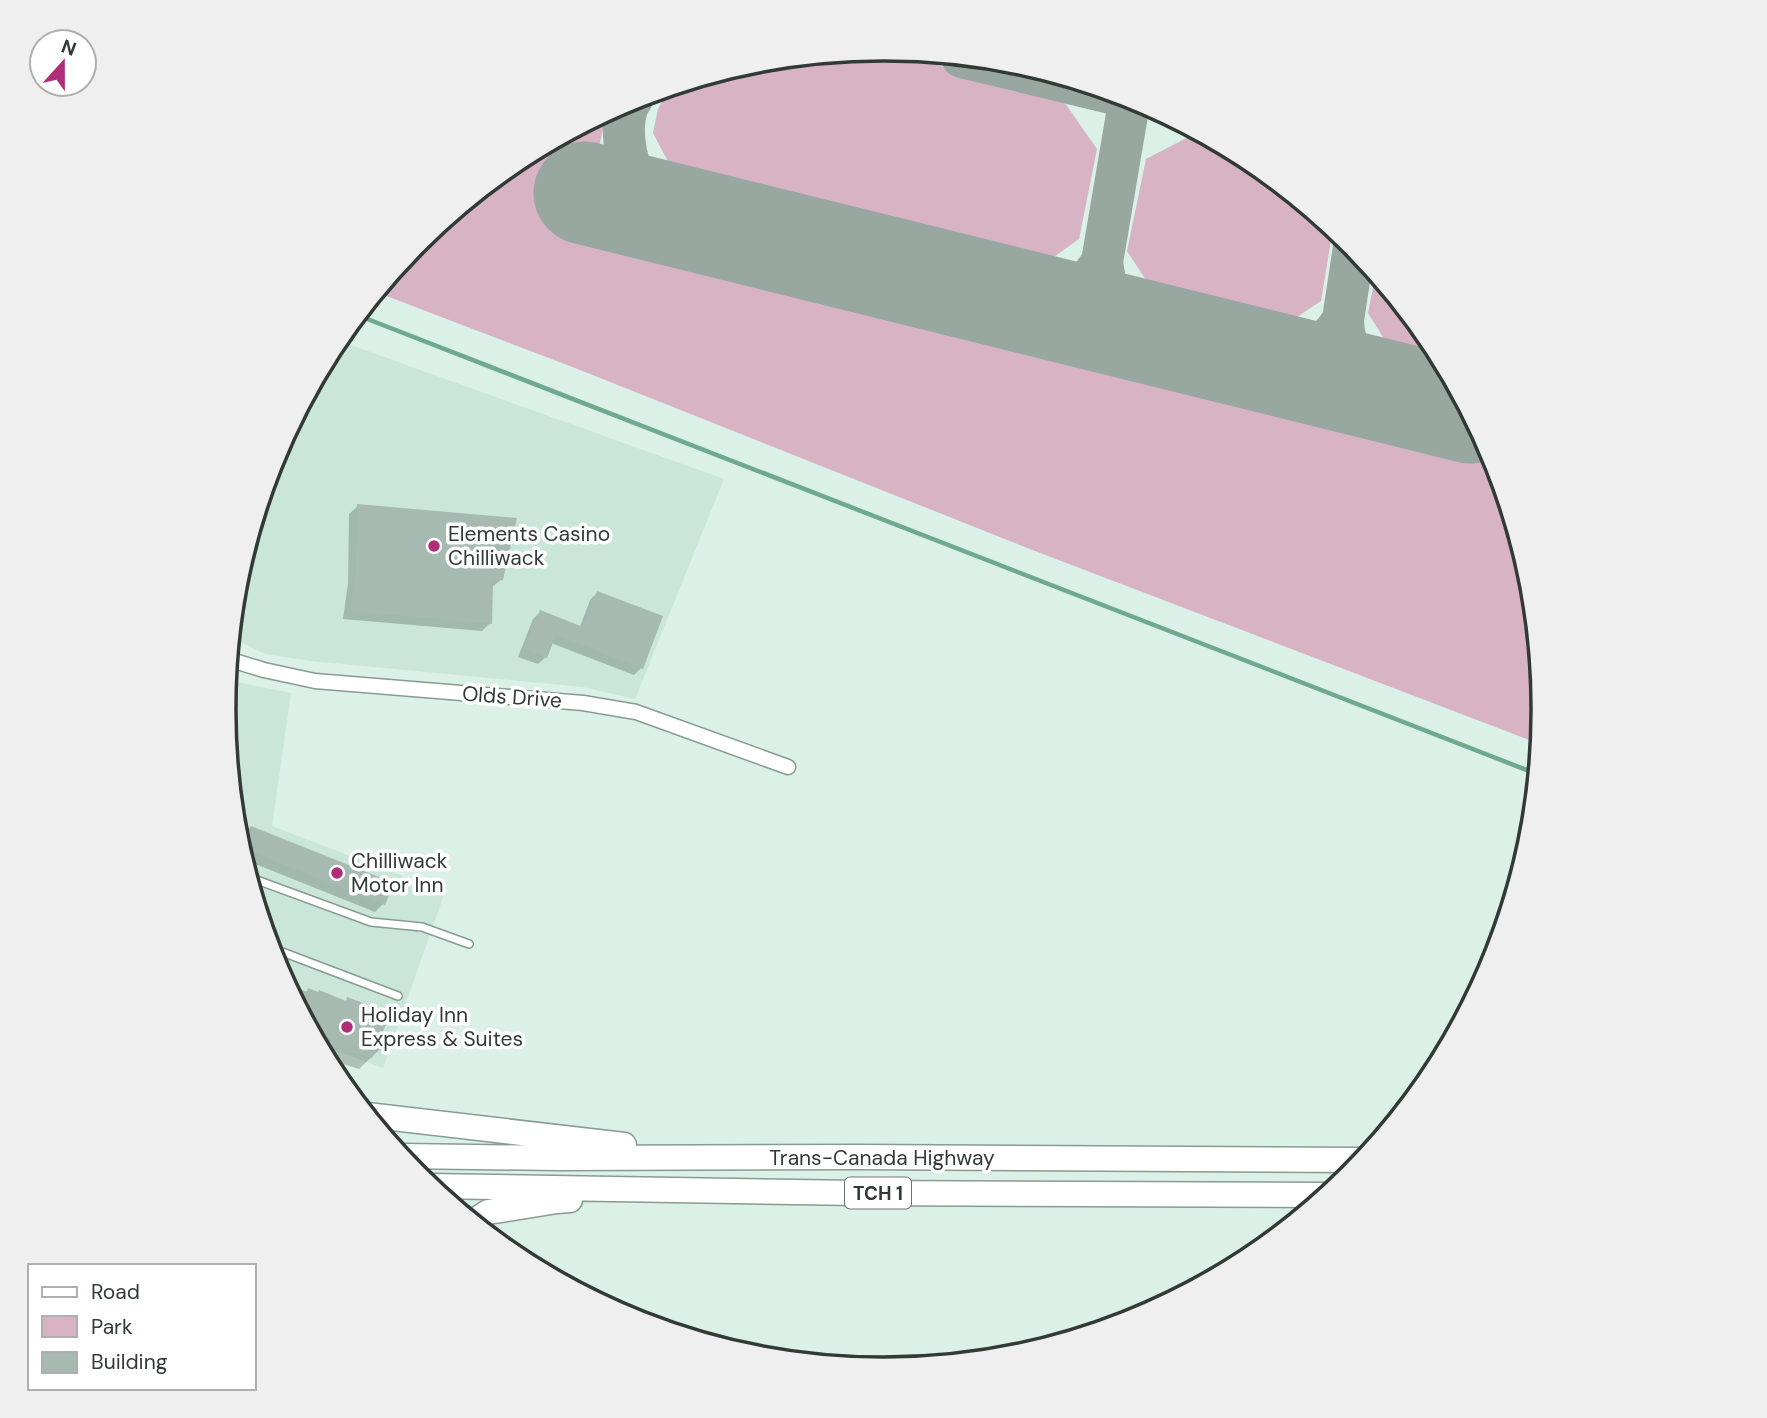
<svg xmlns="http://www.w3.org/2000/svg" width="1767" height="1418" viewBox="0 0 1767 1418" font-family="'DM Sans',sans-serif">
  <rect width="100%" height="100%" fill="#dbf0e6"/>
  <path fill="#c9e6d9" d="M337 340 724 479 635 699 583 687 311 661 265 654 235 639 231 631 236 580 274 456Z
    M226 680 291 693 272 826 445 892 383 1068 317 1043 274 961 236 837 224 709Z"/>
  <path fill="#d7b3c3" d="M877 50 1060 96 1097 149 1079 239 1031 273 682 188 653 133 658 109 670 87 755 62Z
    M606 113 600 143 590 166 577 215 1484 439 1493 457 1531 581 1543 709 1540 744 1035 551 575 368 376 292 417 242 517 160Z
    M1198 132 1251 160 1333 228 1321 301 1273 333 1163 306 1127 251 1146 159Z
    M1376 273 1432 343 1453 381 1403 369 1368 313Z"/>
  <path fill="#0003" d="M358 506 502 579 491 588 490 623 482 631 343 619 348 583 349 514Z
    M597 593 641 668 634 675 551 643 546 657 538 664 518 657 533 619 540 612 580 627 590 600Z
    M243 827 383 904 375 912 243 859 236 835Z
    M287 986 305 993 308 990 344 1002 348 999 365 1010 379 1037 384 1039 379 1050 359 1069 340 1063 336 1066 328 1063Z"/>
  <g fill="none" stroke-linecap="round" stroke-linejoin="round">
    <path stroke="#6ea990" stroke-width="4.5" d="M357 315 1537 774"/>
    <path stroke="#98a8a1" stroke-width="42" d="M962 57 1136 99
      M1130 97 1102 262C1107 301 1114 309 1146 332
      M632 99C617 119 625 164 638 183 648 197 662 206 676 216
      M1354 247 1343 320C1343 355 1365 375 1391 393
      M1039 306C1045 305 1051 305 1056 304 1075 298 1092 278 1102 262
      M1264 361C1303 358 1321 355 1343 320"/>
    <path stroke="#98a8a1" stroke-width="103" d="M585 193 1470 412"/>
  </g>
  <path fill="#a6bab1" d="M357 504 517 518 503 580 493 582 492 624 350 611 356 573Z
    M597 591 663 616 643 669 556 635 547 658 525 649 540 610 583 627Z
    M243 825 250 828 251 826 394 883 385 905 239 847 237 840Z
    M285 983 307 992 308 988 318 992 319 990 346 1001 347 997 369 1005 368 1009 388 1019 381 1036 386 1038 381 1051 376 1049 372 1058 351 1052 349 1056 327 1048 329 1043 314 1037Z"/>
  <g fill="none" stroke-linecap="round" stroke-linejoin="round">
    <g stroke="#879b92" stroke-width="10">
      <path id="service" d="M249 878 254 879 371 922 422 927 469 944
        M269 947 398 996"/>
    </g>
    <g stroke="#879b92" stroke-width="17">
      <path id="minor" d="M228 659 264 670 315 681 583 703 636 712 788 767"/>
    </g>
    <g stroke="#879b92" stroke-width="27">
      <path id="motorway" d="M367 1115 624 1145
        M401 1156 558 1158 858 1157 1363 1160
        M429 1186 858 1193 1327 1195
        M473 1222 488 1212 557 1201 570 1200"/>
    </g>
    <use href="#service" stroke="#fff" stroke-width="7"/>
    <use href="#minor" stroke="#fff" stroke-width="14"/>
    <use href="#motorway" stroke="#fff" stroke-width="24"/>
  </g>
  <g fill="#b02e79" stroke="#fff" stroke-width="2.5">
    <circle cx="434" cy="546" r="7"/>
    <circle cx="337" cy="873" r="7"/>
    <circle cx="347" cy="1027" r="7"/>
  </g>
  <g text-anchor="middle" stroke-width="7" stroke-linejoin="round" paint-order="stroke">
    <rect fill="#fff" stroke="#6f7572" stroke-width="2" x="845" y="1177.5" width="66" height="31" rx="5"/>
    <g font-size="19" font-weight="bold" fill="#313a36">
      <text x="878" y="1200">TCH 1</text>
    </g>
    <g font-size="21" fill="#313a36" stroke="#fff" text-anchor="start">
      <text x="448" y="541">Elements Casino<tspan x="448" dy="24">Chilliwack</tspan></text>
      <text x="351" y="868">Chilliwack<tspan x="351" dy="24">Motor Inn</tspan></text>
      <text x="361" y="1022">Holiday Inn<tspan x="361" dy="24">Express &amp; Suites</tspan></text>
    </g>
    <g font-size="21" fill="#313a36" stroke="#fff">
      <text transform="translate(512 697) rotate(4)" y="7">Olds Drive</text>
      <text x="882" y="1165">Trans-Canada Highway</text>
    </g>
  </g>
  <path d="M0 0H1767V1418H0ZM883 61H884A647 647 0 0 1 1531 708V710A647 647 0 0 1 884 1357H883A647 647 0 0 1 236 710V708A647 647 0 0 1 883 61Z" fill="#efefef" fill-rule="evenodd"/>
  <path fill="none" stroke="#313a36" stroke-width="3.5" d="M883 61H884A647 647 0 0 1 1531 708V710A647 647 0 0 1 884 1357H883A647 647 0 0 1 236 710V708A647 647 0 0 1 883 61Z"/>
  <rect x="28" y="1264" width="228" height="126" fill="#ffffff" stroke="#adb0af" stroke-width="2"/>
  <rect x="42" y="1287" width="35" height="10" fill="#ffffff" stroke="#adb0af" stroke-width="2"/>
  <text x="91" y="1299" font-size="21" fill="#313a36">Road</text>
  <rect x="42" y="1316" width="35" height="21" fill="#d7b3c3" stroke="#adb0af" stroke-width="2"/>
  <text x="91" y="1334" font-size="21" fill="#313a36">Park</text>
  <rect x="42" y="1352" width="35" height="21" fill="#a6bab1" stroke="#adb0af" stroke-width="2"/>
  <text x="91" y="1369" font-size="21" fill="#313a36">Building</text>
  <g transform="translate(63 63) rotate(21)"><circle r="33" fill="#ffffff" stroke="#adb0af" stroke-width="2"/>
  <path d="M0-5L12 26L0 18L-12 26Z" fill="#b02e79"/>
  <text y="-10" font-size="19" font-weight="bold" text-anchor="middle" fill="#313a36">N</text>
  </g>
</svg>
